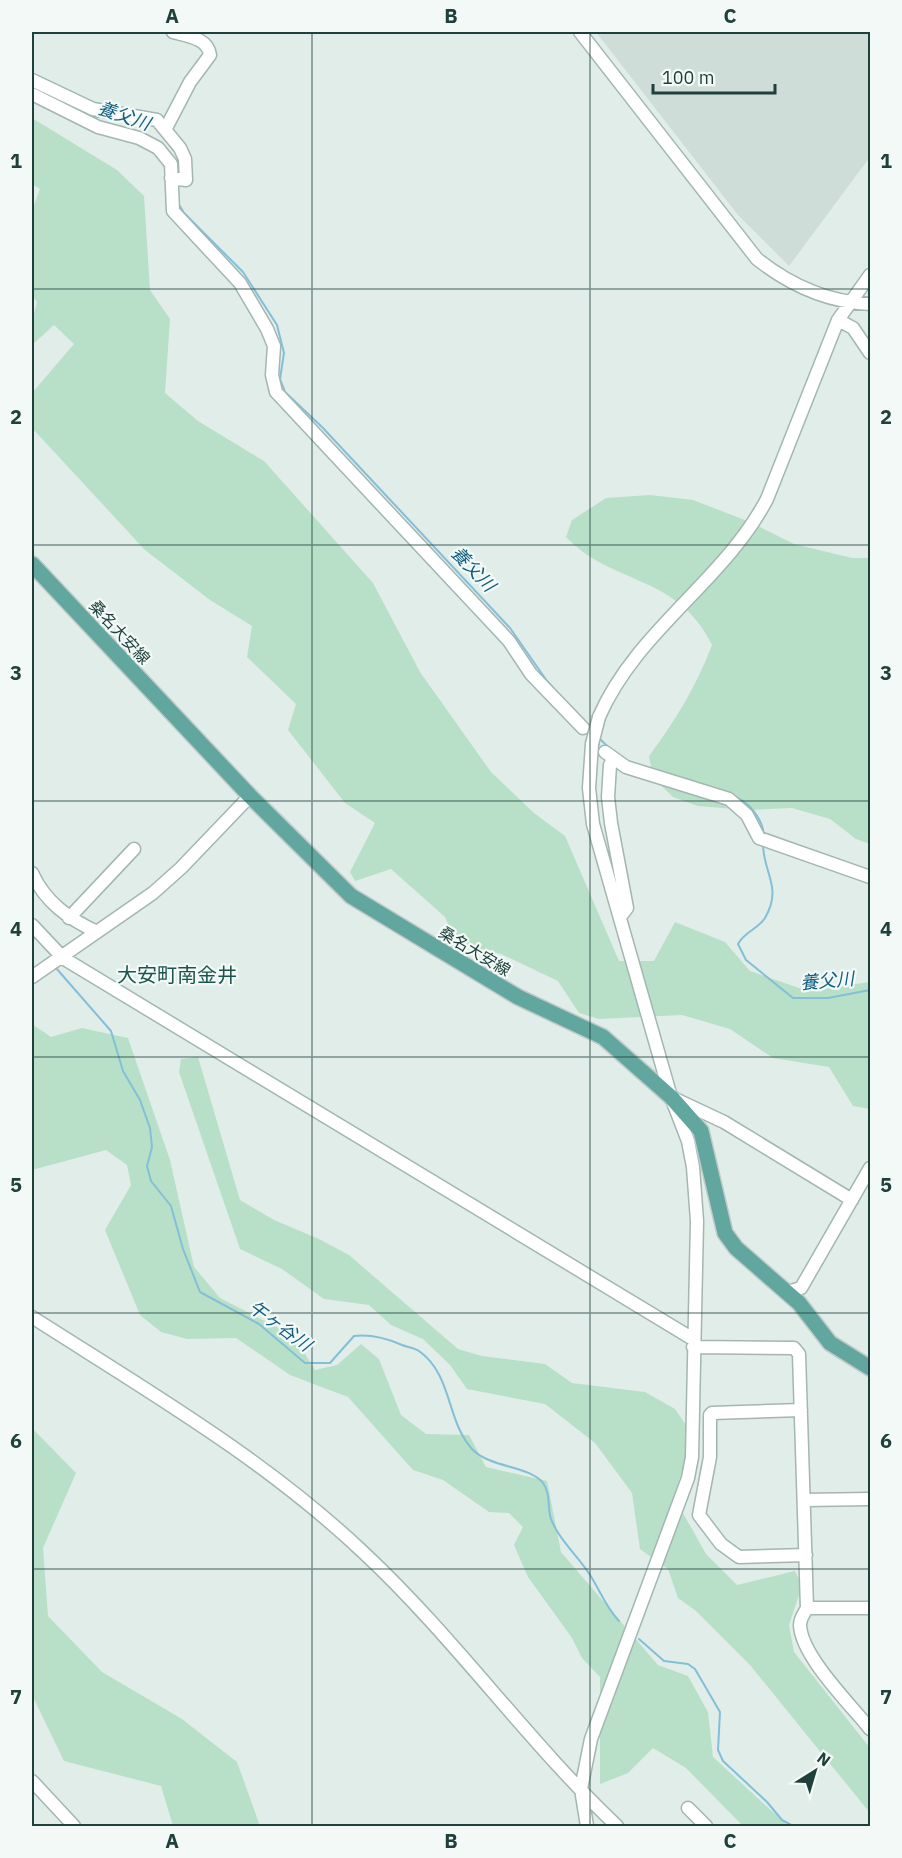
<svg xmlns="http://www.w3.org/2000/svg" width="902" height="1858" viewBox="0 0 902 1858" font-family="'IBM Plex Sans','Noto Sans JP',sans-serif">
  <rect width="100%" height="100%" fill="#e1ede9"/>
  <path fill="#cfddd9" d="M596 32H870V157L789 266 738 215Z"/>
  <path fill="#b8e0c8" d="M32 118 117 170 144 196 150 290 170 319 165 393 198 421 264 461 373 583 420 672 491 772 534 813 565 836 619 961H654L675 922 725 942 750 971 808 991 870 982V1109L853 1106 829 1067 773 1058 730 1029 682 1015 599 1019 579 1013 558 981 501 954 456 944 445 917 391 869 355 881 350 872 375 823 345 803 288 730 296 704 247 657 252 626 210 600 145 550 32 428V393L74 344 54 325 32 345V322L37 302 32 295V210L40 189 32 184Z
    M650 495 693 500 750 522 794 544 852 558H870V844L856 839 830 819 792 808 745 810 698 806 673 797 653 778 649 756C675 721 696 687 712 645 678 574 611 585 566 537L572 520 606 498Z
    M32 1024 51 1037 82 1028 128 1038 170 1160 194 1267 220 1298 294 1336 315 1370 337 1365 361 1344 379 1359 401 1415 426 1434 469 1435 486 1467 547 1481 561 1552 658 1665 688 1676 708 1712 713 1757 788 1826H743L686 1768 653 1748 628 1773 600 1784V1677L582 1658 572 1638 528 1577 514 1545 523 1527 509 1513 489 1512 443 1480 413 1470 348 1397 290 1375 236 1338 187 1339 161 1332 140 1315 105 1230 131 1185 127 1165 106 1150 32 1170Z
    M198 1057 240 1200 274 1220 319 1239 349 1255 458 1349 482 1356 545 1364 572 1383 645 1392 675 1409 693 1435 674 1497 706 1554 737 1585 795 1571 802 1586 789 1625 794 1652 870 1748V1813L750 1665 696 1611 678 1598 668 1569 640 1549 632 1493 595 1443 545 1404 467 1389 450 1365 423 1339 391 1325 369 1305 324 1299 282 1269 240 1249 179 1072 181 1059Z
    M32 1428 76 1473 43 1548 48 1616 102 1672 182 1719 237 1762 260 1826H173L161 1786 64 1761 32 1695Z"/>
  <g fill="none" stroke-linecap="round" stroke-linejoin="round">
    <path stroke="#83bfd7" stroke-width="2" d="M178 203 184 213 243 272 277 325 284 353 280 379 285 392 322 427 510 628 547 681 563 699
      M599 738 608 747
      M732 796C748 800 763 819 764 836
      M763 844C763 873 783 887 765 918 758 929 744 932 738 944L746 960 793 998H828L870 990
      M56 968 111 1031 123 1071 140 1100 150 1128 152 1147 147 1166 151 1181 171 1206 183 1249 200 1292 259 1324 305 1363H330L354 1336C371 1334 386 1338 402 1345 407 1347 415 1348 419 1351 453 1375 446 1422 473 1450 491 1468 530 1466 543 1483 551 1494 547 1507 551 1519 559 1540 578 1556 590 1575 601 1592 605 1606 619 1621
      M639 1639 664 1661 688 1664 695 1669 720 1712 718 1750 723 1761 767 1802 782 1820 793 1826"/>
    <g stroke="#a3b6b1" stroke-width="15">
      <path id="minor" d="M580 32 757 259C791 286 827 302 870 304
        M32 80 93 109 157 120 180 148 185 159 186 180 171 178
        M32 94 98 127 139 138 158 148 171 164 173 211 240 283 267 329 274 346 272 375 276 392 509 641 531 674 583 728
        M166 128 190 82 210 55C208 38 187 36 173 32
        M838 320 853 328 870 353
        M599 717C636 631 724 581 767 499L838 320 870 275
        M605 752 626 767 729 799 747 815 759 838 870 877
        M613 759 610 765 608 797 611 823 627 908 620 917
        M32 873C45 902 69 919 97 932
        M69 918 134 849
        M32 925 63 958 693 1339
        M32 977 153 893 181 868 250 796
        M675 1099 724 1122 852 1200
        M788 1292 801 1288 870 1168
        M32 1317C146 1390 265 1459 364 1553 455 1638 527 1741 617 1826
        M693 1347 794 1348 799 1354 807 1608C804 1614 800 1618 800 1625 801 1656 851 1705 870 1729
        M801 1410 712 1413 710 1415V1457L699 1515 721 1544 739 1557 806 1555
        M804 1500 870 1499
        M807 1608H870
        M32 1781 74 1826
        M688 1808 706 1826
        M587 1826 581 1789 591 1739 688 1478 692 1457 697 1221 693 1167 688 1141 671 1097 593 824 589 788 592 744"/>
    </g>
    <g stroke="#c0cac8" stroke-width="18">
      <path id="major" d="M32 564 250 796 351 896 518 997 603 1037 671 1097 701 1131 725 1233 736 1248 799 1303 830 1343 870 1368"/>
    </g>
    <use href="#minor" stroke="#fff" stroke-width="12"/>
    <use href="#major" stroke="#61a79f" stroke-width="15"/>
    <g stroke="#a3b6b1" stroke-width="15" stroke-linecap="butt">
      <path id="minor-bridge" d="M592 744 599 717"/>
    </g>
    <use href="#minor-bridge" stroke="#fff" stroke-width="12"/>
  </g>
  <path fill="none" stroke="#1f403b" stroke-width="1.5" stroke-opacity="0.55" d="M312 32V1826M590 32V1826M32 289H870M32 545H870M32 801H870M32 1057H870M32 1313H870M32 1569H870"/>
  <g text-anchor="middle" stroke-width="4.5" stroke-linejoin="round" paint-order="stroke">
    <g font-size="16" fill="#1f403b" stroke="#f2f9f6">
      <text transform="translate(120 632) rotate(47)" y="6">桑名大安線</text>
      <text transform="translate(475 951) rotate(31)" y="6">桑名大安線</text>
    </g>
    <g font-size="18" font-style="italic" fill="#145f81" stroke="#f2f9f6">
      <text transform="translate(124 116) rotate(19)" y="6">養父川</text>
      <text transform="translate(473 569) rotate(46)" y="6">養父川</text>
      <text transform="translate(827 981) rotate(-5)" y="6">養父川</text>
      <text transform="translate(280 1326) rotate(36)" y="6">午ヶ谷川</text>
    </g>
    <g font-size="20" fill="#19544e" stroke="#f2f9f6">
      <text x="177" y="982">大安町南金井</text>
    </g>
  </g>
  <rect width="902" height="1858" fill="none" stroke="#f2f9f6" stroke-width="66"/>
  <g transform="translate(815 1771) rotate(37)" stroke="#f2f9f6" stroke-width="4.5" paint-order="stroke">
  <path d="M0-4.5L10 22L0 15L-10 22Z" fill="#1f403b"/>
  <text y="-9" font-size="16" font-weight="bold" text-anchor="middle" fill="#1f403b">N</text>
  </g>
  <path d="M653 84v9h122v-9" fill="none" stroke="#1f403b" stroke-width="3"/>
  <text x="662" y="84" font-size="18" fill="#1f403b" stroke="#f2f9f6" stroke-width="4.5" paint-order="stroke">100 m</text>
  <rect x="33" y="33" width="836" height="1792" fill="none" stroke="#1f403b" stroke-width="2"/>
  <g font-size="20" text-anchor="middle" font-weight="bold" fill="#1f403b">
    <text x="172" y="23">A</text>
    <text x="451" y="23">B</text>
    <text x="730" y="23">C</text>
    <text x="16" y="168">1</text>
    <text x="886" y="168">1</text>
    <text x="16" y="424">2</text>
    <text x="886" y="424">2</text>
    <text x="16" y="680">3</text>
    <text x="886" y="680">3</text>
    <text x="16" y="936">4</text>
    <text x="886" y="936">4</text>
    <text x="16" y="1192">5</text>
    <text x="886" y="1192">5</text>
    <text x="16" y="1448">6</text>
    <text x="886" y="1448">6</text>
    <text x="16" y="1704">7</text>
    <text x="886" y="1704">7</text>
    <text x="172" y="1848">A</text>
    <text x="451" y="1848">B</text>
    <text x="730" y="1848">C</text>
  </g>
</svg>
